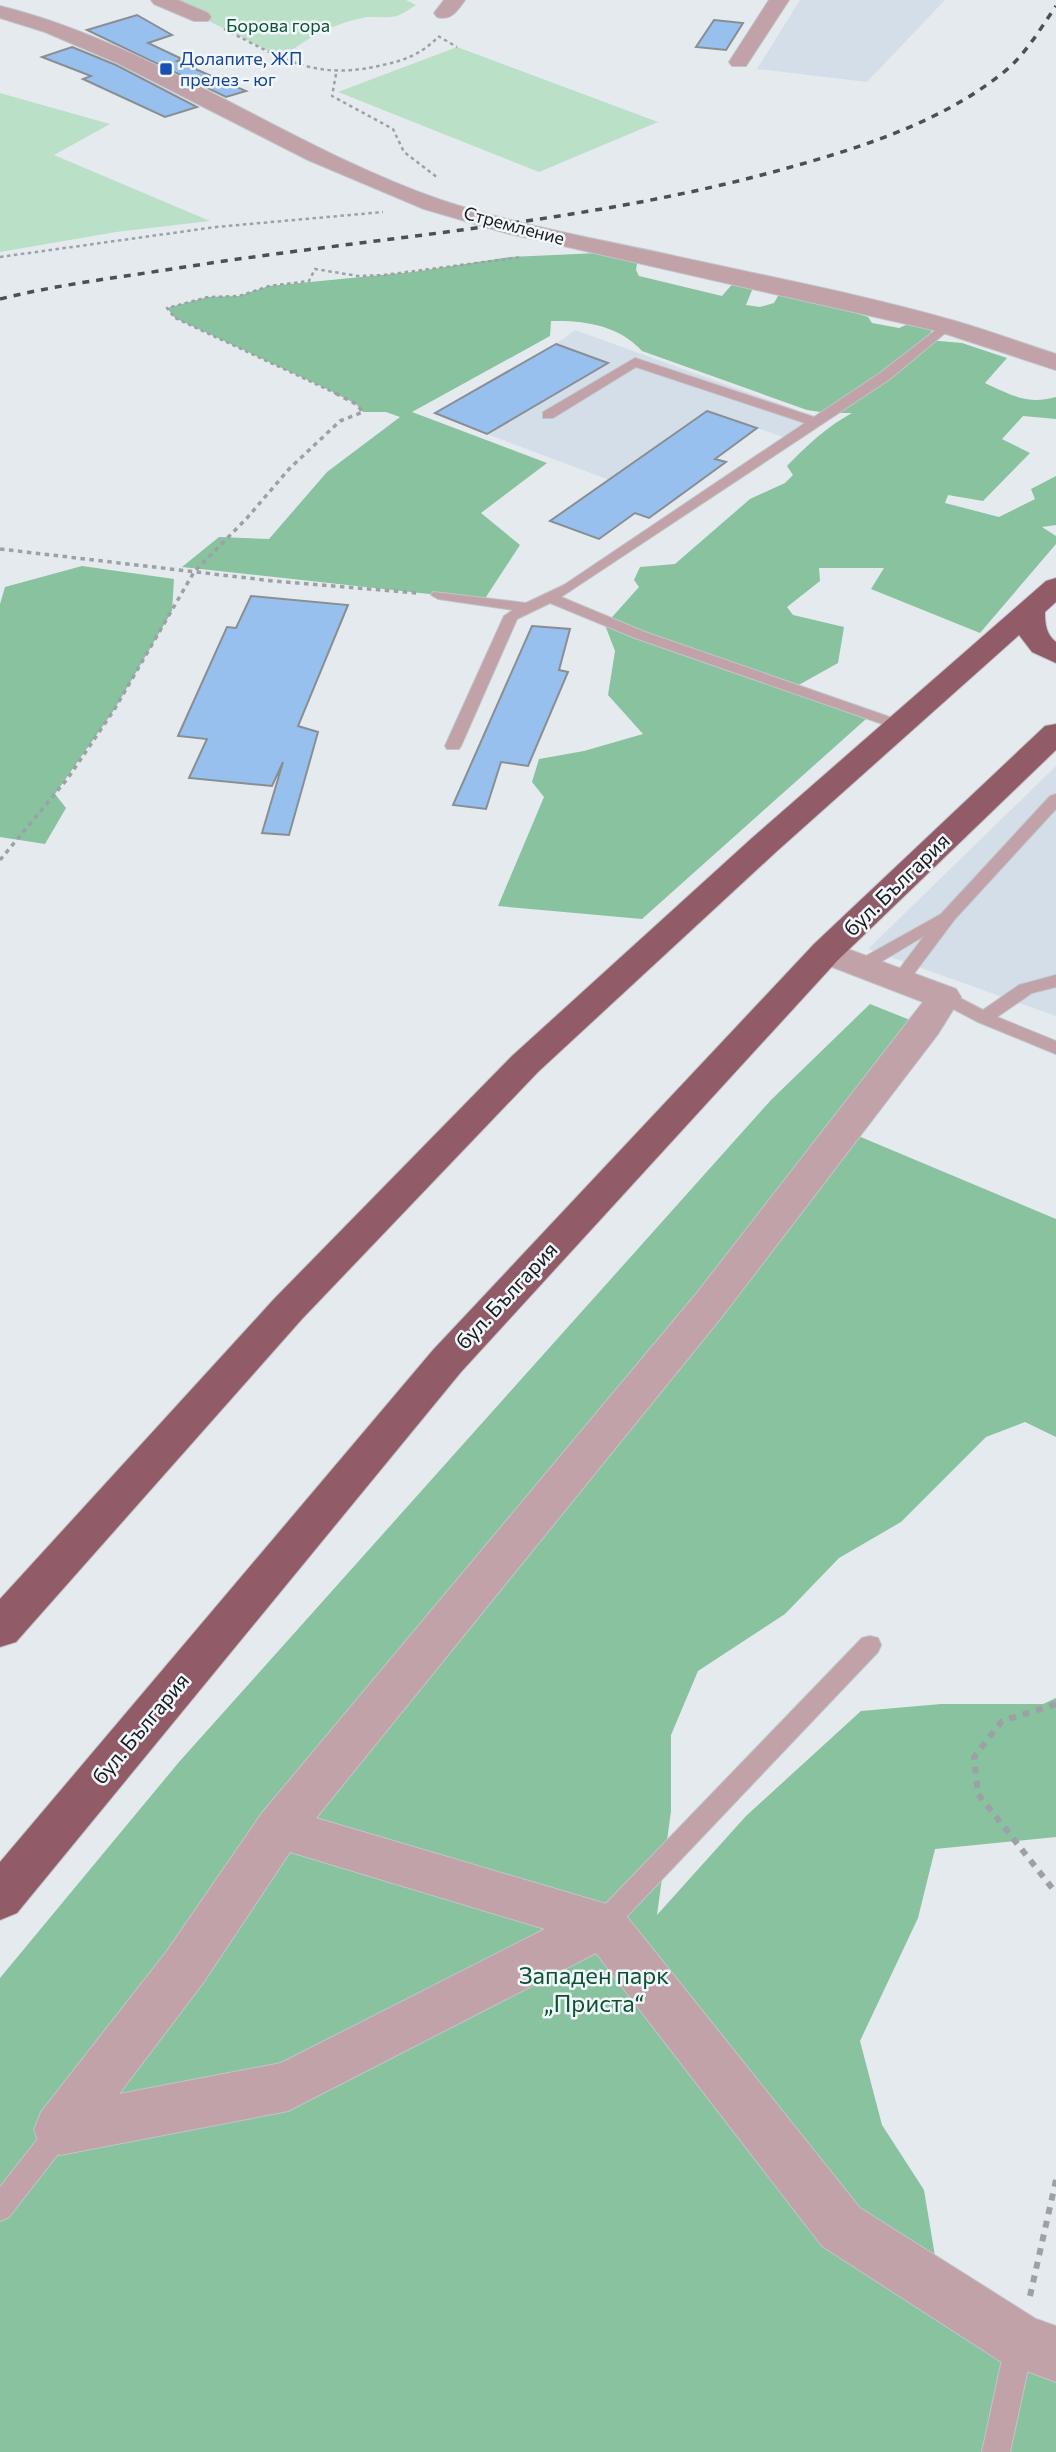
<svg xmlns="http://www.w3.org/2000/svg" width="1056" height="2452" viewBox="0 0 1056 2452" font-family="Commissioner,sans-serif">
  <rect width="100%" height="100%" fill="#e5eaef"/>
  <path fill="#d4dee9" d="M800 0H945L867 82 757 69Z
    M575 330 819 418 792 440 707 411 609 480 487 434 607 363 556 344Z
    M1056 766V1016L868 949Z"/>
  <path fill="#bbe0c8" d="M161 0H406L416 5C411 8 403 14 397 16 385 19 371 15 358 19 329 26 306 38 282 58L201 17Z
    M457 47 658 122 539 172 338 92Z
    M0 93 110 124 54 155 210 221 116 232 0 252Z"/>
  <path fill="#88c29e" d="M598 253 638 257 636 270 639 276 722 296 735 281 754 285 746 305 760 307 774 303 782 289 868 317 872 323 899 328 911 323 932 329 928 340 962 343 1007 358 985 383C1011 395 1027 405 1056 397V419L1023 416 1002 439 1030 453 983 501 948 495 945 503 999 517 1035 499 1031 489 1056 476V525L1042 527 1056 536V544L980 633 871 589 884 568H819L820 581 787 607 793 615 844 627 838 663 788 691 866 719 642 919 498 906 544 797 532 782 539 759 584 751 643 734 608 695 615 651 605 625 639 587 634 580 640 567 675 564 750 499 785 483 793 475 787 466C807 445 828 426 852 413H827L807 410 642 351C619 325 583 320 551 321L550 336 412 412 547 463 481 513 520 545 484 600 182 567 219 537 269 539 327 472 400 417 386 412H363L356 404 327 389 175 318 167 308 208 297 239 296 269 286 413 272 510 257Z
    M82 566 174 579 172 611 114 710 55 794 66 808 45 844 0 837V604L5 587Z
    M870 1004 925 1026 844 1130 1056 1219V1437L1025 1422 986 1437 901 1522 839 1558 785 1614 698 1671 671 1735V1811L657 1915 746 1816 861 1711 941 1704H1043L1056 1698V1837L935 1849 918 1918 860 2041 882 2125 924 2190 941 2292 1056 2352V2452H0V1978L179 1762 771 1100Z"/>
  <path fill="#97c0ee" stroke="#898e92" stroke-width="2" d="M137 15 172 35 148 43 182 59 177 61 246 91 226 97 87 30Z
    M714 20 743 23 726 50 696 47Z
    M72 47 116 65 197 107 165 117 83 79 91 76 42 57Z
    M556 344 608 363 487 434 435 413Z
    M707 411 757 428 715 459 726 462 649 518 635 513 599 539 550 521Z
    M251 596 348 605 298 726 318 732 289 835 262 833 283 762 272 786 189 778 207 739 178 736 227 627 236 628Z
    M532 626 570 629 559 670 568 672 528 766 501 762 486 809 453 805Z"/>
  <g fill="none" stroke-linecap="round" stroke-linejoin="round">
    <g stroke="#c0c5c9" stroke-width="2">
      <path id="service" d="M946 322 952 326 950 329 890 379 561 597 645 632 904 722 907 725 904 728H894L635 638 550 603 517 619 461 746 459 749H447L445 746 504 616 513 610 438 599 431 595 433 592 526 603 564 585 805 423 636 367 553 418H543V412L635 358 814 417 880 373Z
        M1056 794V809L955 919 907 983 901 985 892 979 924 936 869 969H857L854 965 857 961 941 914 1050 796Z
        M1056 975V987L1032 993 997 1017 1056 1041V1054L978 1022 938 1001 935 997 938 993H950L983 1010 1019 985Z
        M870 1636 878 1638 881 1645 878 1652 612 1932 603 1935 594 1932 591 1924 594 1916 862 1638Z
        M60 2118 69 2122 73 2131 69 2140 9 2217 0 2221V2187L51 2122Z
        M1020 2327 1030 2331 1034 2341 1010 2452H982L1006 2341 1010 2331Z"/>
    </g>
    <g stroke="#c0c5c9" stroke-width="2">
      <path id="minor" d="M151 0H178L208 13 211 17 208 21H194L154 4Z
        M444 0H465C457 11 451 21 437 17L434 13Z
        M769 0H789L746 66H732L729 62Z
        M826 941 956 989 961 997 938 1034 724 1314 316 1818 620 1908 860 2208 1036 2319 1056 2326V2382L1000 2361 822 2246 596 1953 288 2111 60 2155 41 2148 34 2130 41 2112 167 1951 262 1813 696 1294 923 1002 814 960 809 952 814 944ZM290 1852 545 1929 281 2063 119 2094 203 1983Z"/>
    </g>
    <g stroke="#c0c5c9" stroke-width="2">
      <path id="tertiary" d="M0 6C154 44 290 148 441 200 516 225 594 238 670 255 765 276 861 294 955 321 989 331 1022 343 1056 354V370L937 331 506 233 424 209 308 160 117 63 45 32 0 18Z"/>
    </g>
    <g stroke="#c0c5c9" stroke-width="2">
      <path id="trunk" d="M1056 578V602L1045 612C1045 624 1046 634 1056 642V663L1032 652 1019 635 776 852 538 1072 302 1319 16 1642 0 1647V1599L274 1299 512 1056 752 838 1046 581Z
        M1056 724V750L838 960 461 1372 17 1913 0 1920V1862L433 1350 814 944 1045 726Z"/>
    </g>
    <path stroke="#9da1a5" stroke-width="2.5" stroke-dasharray="3.5 3.5" stroke-linecap="butt" d="M224 29C285 60 316 82 387 64 406 60 424 52 438 37
      M438 36 457 47
      M336 74 332 96 393 129 404 152 438 178
      M0 257 216 227 383 212
      M337 394 175 318 167 308 208 297 239 296 269 286 309 281 315 269 358 276 384 275 522 257"/>
    <path stroke="#9da1a5" stroke-width="3.5" stroke-dasharray="4.5 4.5" stroke-linecap="butt" d="M0 549 273 581 417 593
      M0 860 68 778 114 710 194 572 247 518 289 469 340 421 363 412 356 404 333 392"/>
    <path stroke="#9da1a5" stroke-width="6" stroke-dasharray="7 7" stroke-linecap="butt" d="M1056 1704 1002 1721 974 1757 978 1794 1056 1893
      M1030 2296 1056 2180"/>
    <use href="#service" fill="#c0a2a8" fill-rule="evenodd"/>
    <use href="#minor" fill="#c0a2a8" fill-rule="evenodd"/>
    <use href="#tertiary" fill="#c0a2a8" fill-rule="evenodd"/>
    <use href="#trunk" fill="#925b68" fill-rule="evenodd"/>
    <path stroke="#4d5053" stroke-width="3.5" stroke-dasharray="7 7" stroke-linecap="butt" d="M0 299C56 285 114 278 172 269 372 237 576 225 773 172 853 150 938 125 1004 72 1026 54 1040 29 1056 6"/>
  </g>
  <rect fill="#1a4fb4" stroke="#f2f7fc" stroke-width="2.5" x="159" y="62" width="14" height="14" rx="3.5"/>
  <g text-anchor="middle" stroke-width="5" stroke-linejoin="round" paint-order="stroke">
    <g font-size="18" fill="#0d5331" stroke="#f2f7fc">
      <text x="278" y="32">Борова гора</text>
    </g>
    <g font-size="18" fill="#164399" stroke="#f2f7fc" text-anchor="start">
      <text x="180" y="65">Долапите, ЖП<tspan x="180" dy="21">прелез - юг</tspan></text>
    </g>
    <g font-size="18" fill="#181a1c" stroke="#f2f7fc">
      <text transform="translate(514 226) rotate(15)" y="6">Стремление</text>
    </g>
    <g font-size="21" fill="#181a1c" stroke="#f2f7fc">
      <text transform="translate(897 885) rotate(-44)" y="7">бул. България</text>
      <text transform="translate(507 1296) rotate(-47)" y="7">бул. България</text>
      <text transform="translate(141 1729) rotate(-50)" y="7">бул. България</text>
    </g>
    <g font-size="24" fill="#0d5331" stroke="#f2f7fc">
      <text x="594" y="1984">Западен парк<tspan x="594" dy="28">„Приста“</tspan></text>
    </g>
  </g>
</svg>
